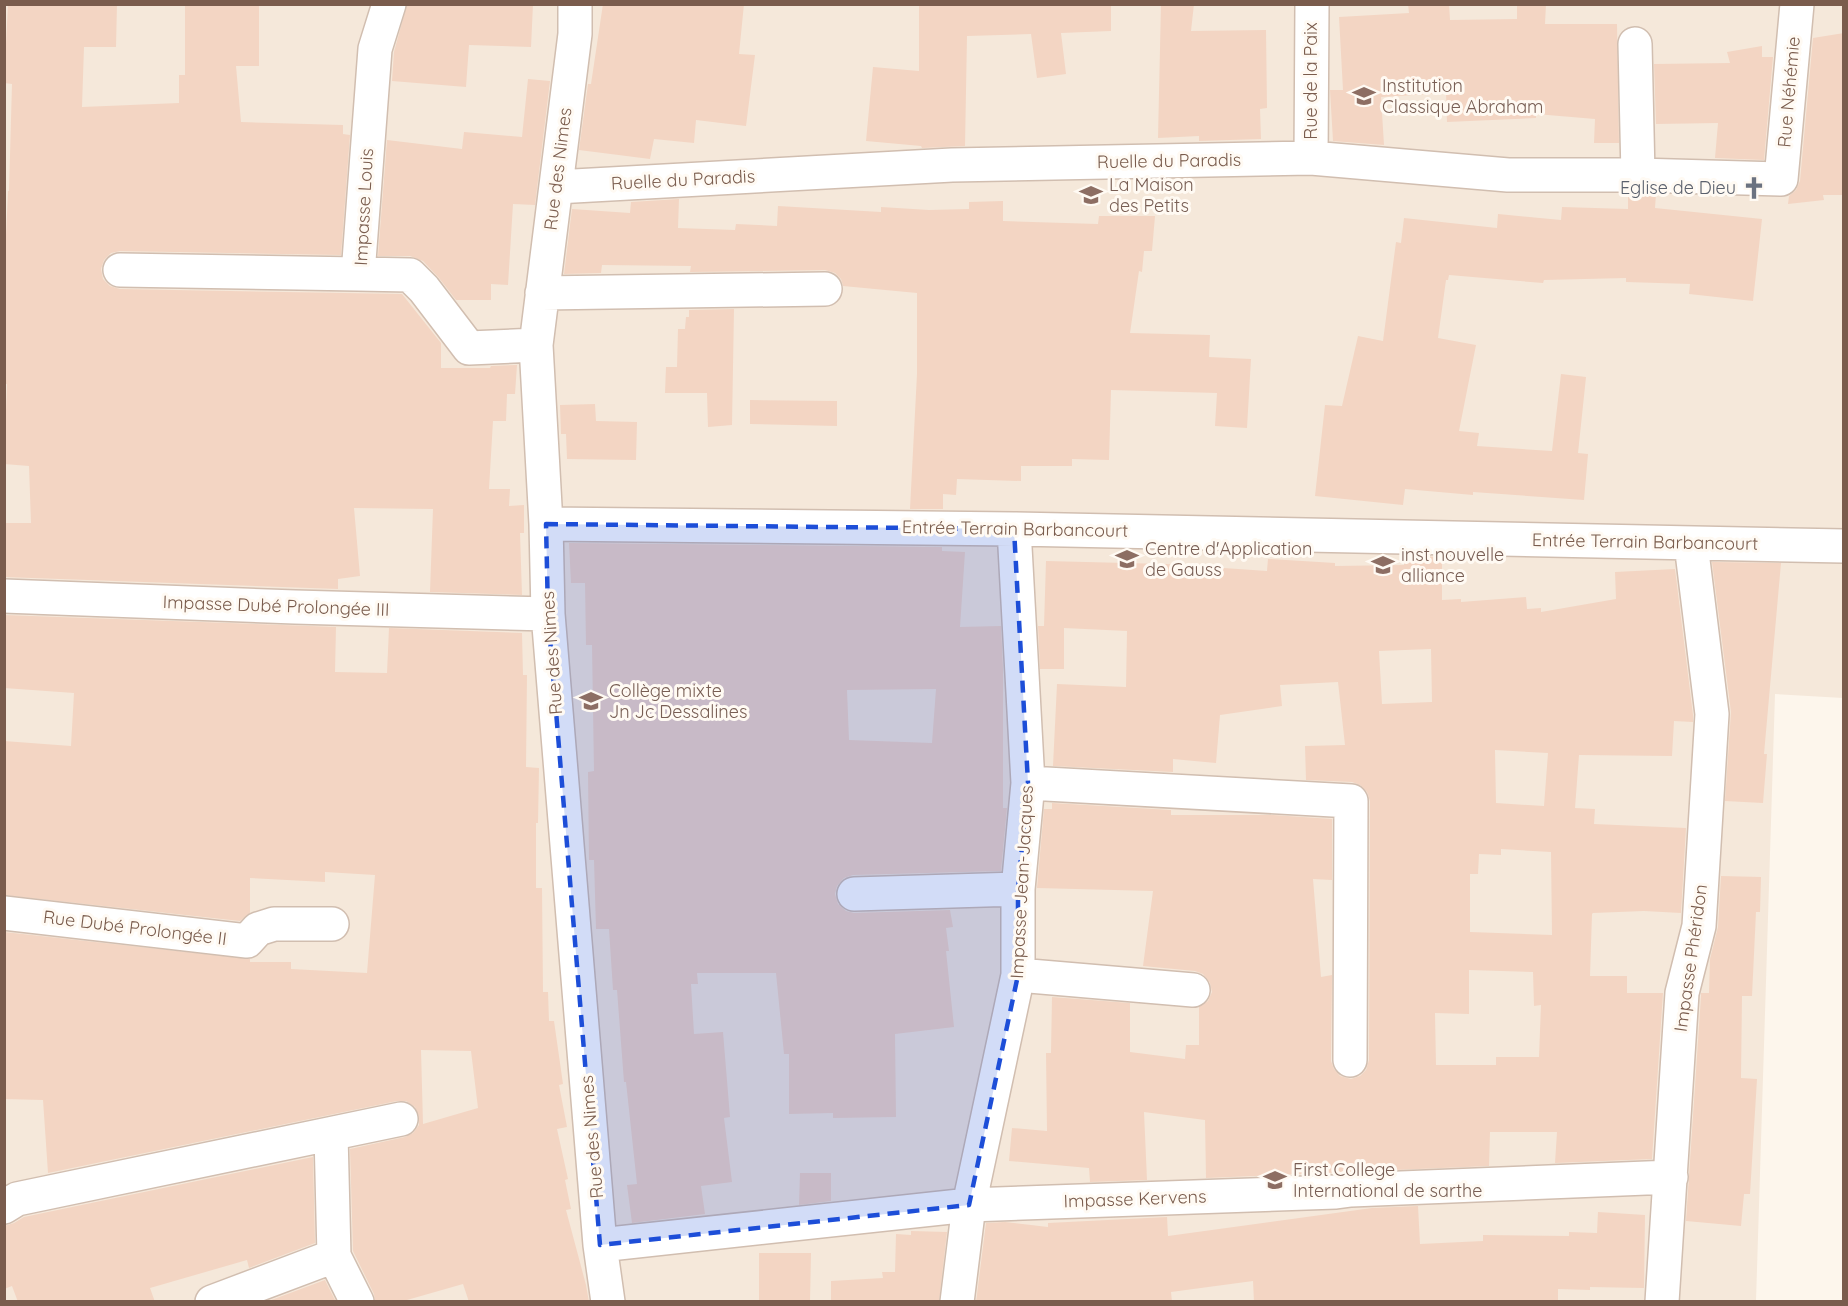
<svg xmlns="http://www.w3.org/2000/svg" width="1848" height="1306" viewBox="0 0 1848 1306" font-family="Quicksand,sans-serif">
  <rect width="100%" height="100%" fill="#fdf6ec"/>
  <path fill="#f5e8da" d="M5 5H1843V698L1775 694 1756 1301 5 1302Z"/>
  <path fill="#f3d5c3" fill-rule="evenodd" d="M8 4H117L116 47H84L82 107 179 103V75H185V4H259V66H236L241 122 343 125V134L350 135 341 255 120 251 111 253 104 260 101 269 103 279 110 286 120 289 402 294 441 343V368H490L491 366 517 365 515 394H507L506 421H493L489 489H510L509 506 524 505V533H520L522 595 430 592 433 509 354 508 360 576 338 579V589L4 577V523H31L29 466 4 464 7 384H4V280L8 191H9L12 84 4 83Z
    M407 4H533L531 47 469 45 466 87 392 81 394 52Z
    M603 4H744L739 54 755 55 746 126 696 120 694 143 654 139 650 159 579 150 588 84H591Z
    M919 4H1111V31L1061 33 1066 74 1037 78 1031 34 967 36 965 146 922 148 921 146 866 141 873 67 919 71Z
    M1161 4H1194L1191 31 1266 30 1267 108 1260 109 1261 139 1199 141V136L1158 138Z
    M1408 4H1449L1450 20 1517 19V4H1546L1545 24H1617L1619 143H1594L1595 119 1536 114V118L1447 122 1446 93 1381 97 1384 145 1333 141 1330 90H1343L1339 17 1409 13Z
    M1844 33V195H1823L1824 200 1788 204 1789 196 1796 190 1800 181 1813 38Z
    M1762 46V57H1773L1764 160 1715 158 1718 123 1656 124 1654 64 1730 63 1727 52Z
    M528 79 550 81 535 205 513 204 508 285 491 284V300H456L439 278 423 261 410 256H378L387 140 462 149 464 132 522 137Z
    M1628 194H1656L1655 208 1762 219 1753 301 1689 294 1690 284 1626 282V278L1544 280 1543 283 1449 275 1448 280H1446L1438 338 1476 345 1459 431 1479 433 1477 446 1552 451 1561 374 1586 377 1578 453 1588 454 1584 500 1473 492V495L1405 489 1403 505 1315 496 1325 405 1342 406 1358 336 1383 341 1396 242 1401 243 1404 218 1497 228 1498 214 1561 220 1562 207 1628 209Z
    M679 199 678 228 735 230 736 224 777 226 778 206 881 212V207L929 210 969 209V202L1003 201V221L1098 224 1099 216H1155L1152 251H1144L1142 272 1139 271 1130 333 1210 335 1209 357 1251 359 1247 428 1215 426 1217 393 1111 390 1109 460 1072 459V466H1021V481L957 479 956 495 943 494V509H910L917 374V293L843 286 841 279 835 273 825 270 690 272 691 266 602 265 601 273 564 274 572 209 630 213 631 202Z
    M734 309 732 425 708 427 707 393H665L666 367H677L678 329H685L686 317H689V310Z
    M750 400 837 401V426L750 424Z
    M595 404 596 421 637 422 636 460 567 459 566 434H561L560 405Z
    M569 543 942 547V551L965 552 960 627 1001 626 1003 669V808H1007L1001 871 853 875 844 878 837 886 835 894 838 904 846 911 854 913 950 910 953 927 946 928 949 951H946L954 1027 895 1034 896 1117 833 1118V1113L789 1114V1054H784L776 973H697L698 984H691L694 1034 723 1032 730 1117 724 1118 732 1182 701 1186 705 1214 632 1223 627 1185 637 1184 626 1082H624L617 990H613L609 929H596L594 860H589L588 772 594 771 592 645H586L585 583H571ZM936 689 932 743 849 740 847 690Z
    M1404 556 1442 557V600L1461 599V602L1526 597 1527 609 1541 608V612L1616 599 1615 572 1675 569 1693 715V722L1674 721 1672 756 1579 755 1575 808 1595 809 1594 824 1686 828 1681 913 1644 911 1593 913 1592 914 1590 976H1627V993H1663L1652 1159 1555 1163 1557 1132H1490L1489 1166 1206 1178 1205 1120 1144 1112 1147 1180 1090 1182 1089 1168 1009 1161 1012 1128 1047 1131 1046 1053H1051L1052 997 1130 1003V1052L1185 1059 1186 1045H1199V1007L1208 1001 1212 992 1210 983 1203 974 1195 971 1143 966 1153 891 1037 888 1044 809H1052V803L1171 810V815H1273L1332 819V880L1313 879 1321 977 1332 975 1331 1061 1334 1069 1340 1076 1351 1079 1360 1076 1366 1070 1369 1060 1370 801 1367 792 1360 785 1352 782 1306 780 1305 746 1345 745 1338 682 1280 685 1282 706 1220 715 1216 763 1173 759V772L1053 766 1057 684 1126 687 1127 631 1064 628V669H1040L1038 626H1044L1046 561 1166 564 1267 571 1268 559 1335 563V566L1404 565ZM1431 649 1432 702 1382 704 1379 651ZM1495 750 1548 753 1544 806 1496 803ZM1501 849 1551 852 1552 935 1470 932V874H1478L1479 854 1501 855ZM1469 970 1533 972 1534 1006 1541 1005 1539 1057H1496V1065H1436L1435 1013 1469 1014Z
    M1712 562 1781 563 1764 754H1767L1763 803 1725 801 1731 712Z
    M4 615 336 627 335 672 387 673 389 628 522 633 523 675H527L526 767 539 768 538 823H536V888H542L543 992H548L549 1021H554L563 1084 559 1085 567 1127 557 1129 568 1179 565 1180 571 1209 566 1210 586 1285 589 1302H469L463 1284 400 1302H375L374 1294 353 1251 350 1149 405 1137 413 1133 419 1125V1116L415 1107 406 1101H397L48 1173 43 1100 4 1099V932L250 959V962H291V969L367 973 375 875 325 872V882L250 878V913L240 921 4 895V741L71 746 74 693 4 688ZM421 1050 471 1051 478 1108 423 1124Z
    M1721 876 1761 877 1760 912H1756L1752 996H1742L1741 1078 1757 1079 1750 1194H1744L1741 1226 1686 1221 1701 996V993H1709L1710 959 1718 927Z
    M313 1157 315 1243 249 1268 247 1260 150 1288 155 1302H18L12 1286 4 1289V1226L14 1223 24 1217Z
    M800 1173H831V1201L799 1205Z
    M1418 1206 1420 1244 1483 1241V1235L1569 1236V1232L1597 1233 1598 1212 1645 1215 1644 1288 1590 1287V1290L1558 1289V1302H1254L1253 1281 1171 1292 1172 1302H1123L1122 1300 976 1302 986 1223 1005 1222 1048 1227V1223L1167 1217 1168 1236 1372 1208Z
    M911 1231 947 1232 939 1302H831V1281L883 1278 882 1272H895L896 1234 911 1235Z
    M759 1253H811L810 1302H759Z
    M325 1280 336 1302H266Z"/>
  <g fill="none" stroke-linecap="round" stroke-linejoin="round">
    <g stroke="#d1beb0" stroke-width="36">
      <path id="minor" d="M389 4 375 49 358 274 410 275 424 289 469 348 536 345
        M575 4V34L536 345 546 524 548 614 600 1245 608 1302
        M1635 44 1638 175
        M1311 158 1312 4
        M556 187 952 165 1311 158 1508 175H1638L1781 179 1797 4
        M120 270 358 274
        M542 293 825 289
        M546 524 1014 529 1844 546
        M4 596 295 607 548 614
        M1028 783 1351 801 1350 1060
        M854 894 1018 889
        M4 913 247 941 258 929 274 924H332
        M1018 975 1193 990
        M331 1134 334 1256 357 1302
        M4 1207 17 1199 401 1119
        M600 1245 969 1205 1336 1192 1351 1190 1671 1177
        M212 1302 334 1256
        M957 1302 969 1205 1018 975V889L1028 783 1014 529
        M1662 1302 1682 993 1699 926 1712 714 1691 544"/>
    </g>
    <use href="#minor" stroke="#fff" stroke-width="33"/>
  </g>
  <path fill="#1d4ed8" fill-opacity="0.2" stroke="#1d4ed8" stroke-width="4.5" stroke-dasharray="12 8" stroke-linejoin="round" d="M546 524 1014 529 1028 783 1018 889V975L969 1205 600 1245 548 614Z"/>
  <defs>
    <g id="school-bare" transform="scale(1.8)"><path d="M0-5L7-2L0 1L-7-2ZM-4 1L0 2.5L4 1V4Q0 6-4 4Z" fill="#8d6e63" stroke="#fffaf3" stroke-width="2.5" paint-order="stroke"/></g>
    <g id="church-bare" transform="scale(1.8)"><path d="M-1.2-6h2.4v3.5h3.3v2.4h-3.3V6h-2.4V-.1h-3.3v-2.4h3.3Z" fill="#6b7280" stroke="#fffaf3" stroke-width="2.5" paint-order="stroke"/></g>
  </defs>
  <g fill-rule="evenodd">
    <use href="#school-bare" x="1364" y="96"/>
    <use href="#church-bare" x="1754" y="188"/>
    <use href="#school-bare" x="1091" y="195"/>
    <use href="#school-bare" x="1127" y="559"/>
    <use href="#school-bare" x="1383" y="565"/>
    <use href="#school-bare" x="591" y="701"/>
    <use href="#school-bare" x="1275" y="1180"/>
  </g>
  <g text-anchor="middle" stroke-width="6" stroke-linejoin="round" paint-order="stroke">
    <g font-size="18" fill="#7a5c4d" stroke="#fffaf3">
      <text transform="translate(1311 81) rotate(-90)" y="6">Rue de la Paix</text>
      <text transform="translate(1789 92) rotate(-85)" y="6">Rue Néhémie</text>
      <text transform="translate(1169 161) rotate(-1)" y="6">Ruelle du Paradis</text>
      <text transform="translate(558 169) rotate(-83)" y="6">Rue des Nimes</text>
      <text transform="translate(683 180) rotate(-3)" y="6">Ruelle du Paradis</text>
      <text transform="translate(364 207) rotate(-87)" y="6">Impasse Louis</text>
      <text transform="translate(1015 529) rotate(1)" y="6">Entrée Terrain Barbancourt</text>
      <text transform="translate(1645 542) rotate(1)" y="6">Entrée Terrain Barbancourt</text>
      <text transform="translate(276 606) rotate(2)" y="6">Impasse Dubé Prolongée III</text>
      <text transform="translate(552 653) rotate(-94)" y="6">Rue des Nimes</text>
      <text transform="translate(1022 882) rotate(-87)" y="6">Impasse Jean-Jacques</text>
      <text transform="translate(135 928) rotate(7)" y="6">Rue Dubé Prolongée II</text>
      <text transform="translate(1691 958) rotate(-82)" y="6">Impasse Phéridon</text>
      <text transform="translate(592 1137) rotate(-95)" y="6">Rue des Nimes</text>
      <text transform="translate(1135 1199) rotate(-2)" y="6">Impasse Kervens</text>
    </g>
    <g font-size="18" fill="#785e54" stroke="#fffaf3" text-anchor="start">
      <text x="1382" y="92">Institution<tspan x="1382" dy="21">Classique Abraham</tspan></text>
      <text x="1109" y="191">La Maison<tspan x="1109" dy="21">des Petits</tspan></text>
      <text x="1145" y="555">Centre d'Application<tspan x="1145" dy="21">de Gauss</tspan></text>
      <text x="1401" y="561">inst nouvelle<tspan x="1401" dy="21">alliance</tspan></text>
      <text x="609" y="697">Collège mixte<tspan x="609" dy="21">Jn Jc Dessalines</tspan></text>
      <text x="1293" y="1176">First College<tspan x="1293" dy="21">International de sarthe</tspan></text>
    </g>
    <g font-size="18" fill="#5b616d" stroke="#fffaf3" text-anchor="end">
      <text x="1736" y="194">Eglise de Dieu</text>
    </g>
  </g>
  <rect width="1848" height="1306" fill="none" stroke="#7a5c4d" stroke-width="12"/>
</svg>
